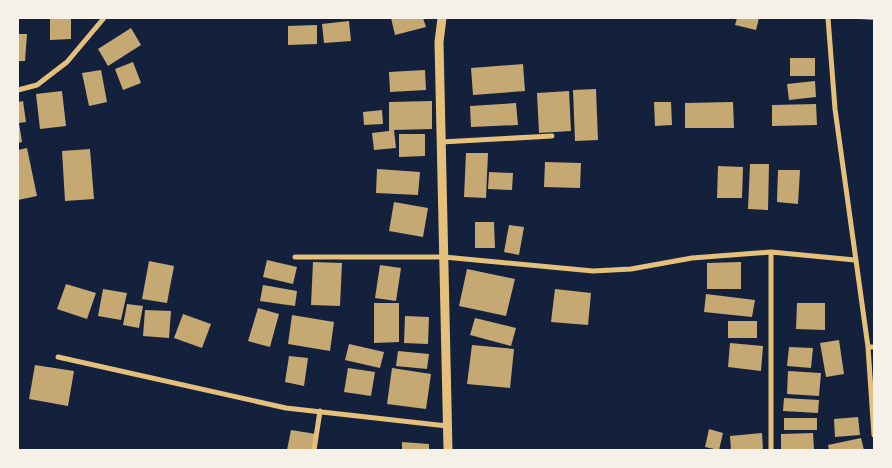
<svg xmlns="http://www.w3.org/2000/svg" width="892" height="468" viewBox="0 0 892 468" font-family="Jost,sans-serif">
  <rect width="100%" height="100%" fill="#14213d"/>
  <path fill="#c6a872" d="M50 18H71V39L50 40Z
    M391 18H423L426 27 395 35Z
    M737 18H759L756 30 735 25Z
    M858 18H874V20L858 19Z
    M349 21 351 41 324 43 322 24Z
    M317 25V44L288 45V26Z
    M131 28 141 45 108 66 98 49Z
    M18 34H27L25 61H18Z
    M790 58H815V76H790Z
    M133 62 141 83 123 90 115 69Z
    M523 64 525 91 473 95 471 68Z
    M101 70 107 102 89 106 82 73Z
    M425 70 426 90 390 92 389 72Z
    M815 81 816 97 789 100 787 84Z
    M596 89 598 140 575 141 573 90Z
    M62 91 66 126 40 129 36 94Z
    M569 91 571 131 539 133 537 93Z
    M23 101 26 122 19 123 22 142 18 143V102Z
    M432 101V129L394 130 396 148 374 150 372 133 389 131V102Z
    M654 102H671L672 125 655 126Z
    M733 102 734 128H685V103Z
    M516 103 518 125 471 127 470 106Z
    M816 104 817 125 772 126V105Z
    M382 110 383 124 364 125 363 112Z
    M399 134H425V156L399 157Z
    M27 148 37 196 18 200V150Z
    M90 149 94 199 65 201 62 151Z
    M466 153H488L486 198 464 197Z
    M545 162 581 163 580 188 544 187Z
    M750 164H769L768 210 748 209Z
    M718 166 743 167 742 198H717Z
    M377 169 420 172 418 195 376 193Z
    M778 170H800L798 204 777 202Z
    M489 172 513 173 512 190 488 189Z
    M394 202 428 208 423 237 389 231Z
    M475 222H494L495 248H475Z
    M509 225 524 227 519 255 504 252Z
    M267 260 297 267 293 284 263 277Z
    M149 261 174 266 167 303 142 299Z
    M313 262 342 263 340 306 311 305Z
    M741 262V289H707V263Z
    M380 265 401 268 396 301 375 298Z
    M467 269 515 279 506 316 459 306Z
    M66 284 96 293 87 319 57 309Z
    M263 285 297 291 295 306 260 301Z
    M103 289 127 293 121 320 98 316Z
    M555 289 591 293 588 325 551 322Z
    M706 294 755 300 752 317 704 312Z
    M374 303H399V342L374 343Z
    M797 303H825V330L796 329Z
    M127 304 143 306 139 328 123 325Z
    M258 308 279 314 270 347 248 341Z
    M145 310 171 311 169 338 143 336Z
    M183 314 211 324 202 348 174 338Z
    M292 315 334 322 330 351 288 344Z
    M405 316 429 317 428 344 404 343Z
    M475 318 516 328 511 346 470 335Z
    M728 321H757V338H728Z
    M839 340 844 374 826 377 820 343Z
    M730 343 763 346 761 371 728 367Z
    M349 344 384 352 380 368 345 360Z
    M472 345 514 349 510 388 467 384Z
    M789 347 813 348 811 368 787 366Z
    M398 351 429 354 427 369 396 366Z
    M289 356 308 358 304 386 285 382Z
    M35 365 74 371 68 406 29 399Z
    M348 368 375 372 371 396 344 392Z
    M392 368 431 374 426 409 387 404Z
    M788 371 821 373 819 396 787 394Z
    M784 398 819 400 818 413 783 411Z
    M858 417 860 435 835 437 834 419Z
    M784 418H817V430H784Z
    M709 429 723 433 719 450 705 447Z
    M291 430 316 434 313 450H287Z
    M762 433 763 450H731L730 436Z
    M813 433 814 450H781V434Z
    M861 438 864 450H829L828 445Z
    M402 442 429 444V450H402Z"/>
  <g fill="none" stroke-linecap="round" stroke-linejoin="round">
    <path stroke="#e5c07b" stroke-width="5" d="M828 18 835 109 868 347H874
      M18 90 37 85 67 62 104 18
      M441 142 552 136
      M771 252V450
      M295 257H444L593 271 631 269 692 258 771 252 855 260
      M868 347 874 435
      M58 357 286 408 447 426
      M314 450 320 411"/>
    <path stroke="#e5c07b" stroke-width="9" d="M442 18 439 42 448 450"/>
  </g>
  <rect width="892" height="468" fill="none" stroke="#f6f1e7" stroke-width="38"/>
</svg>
